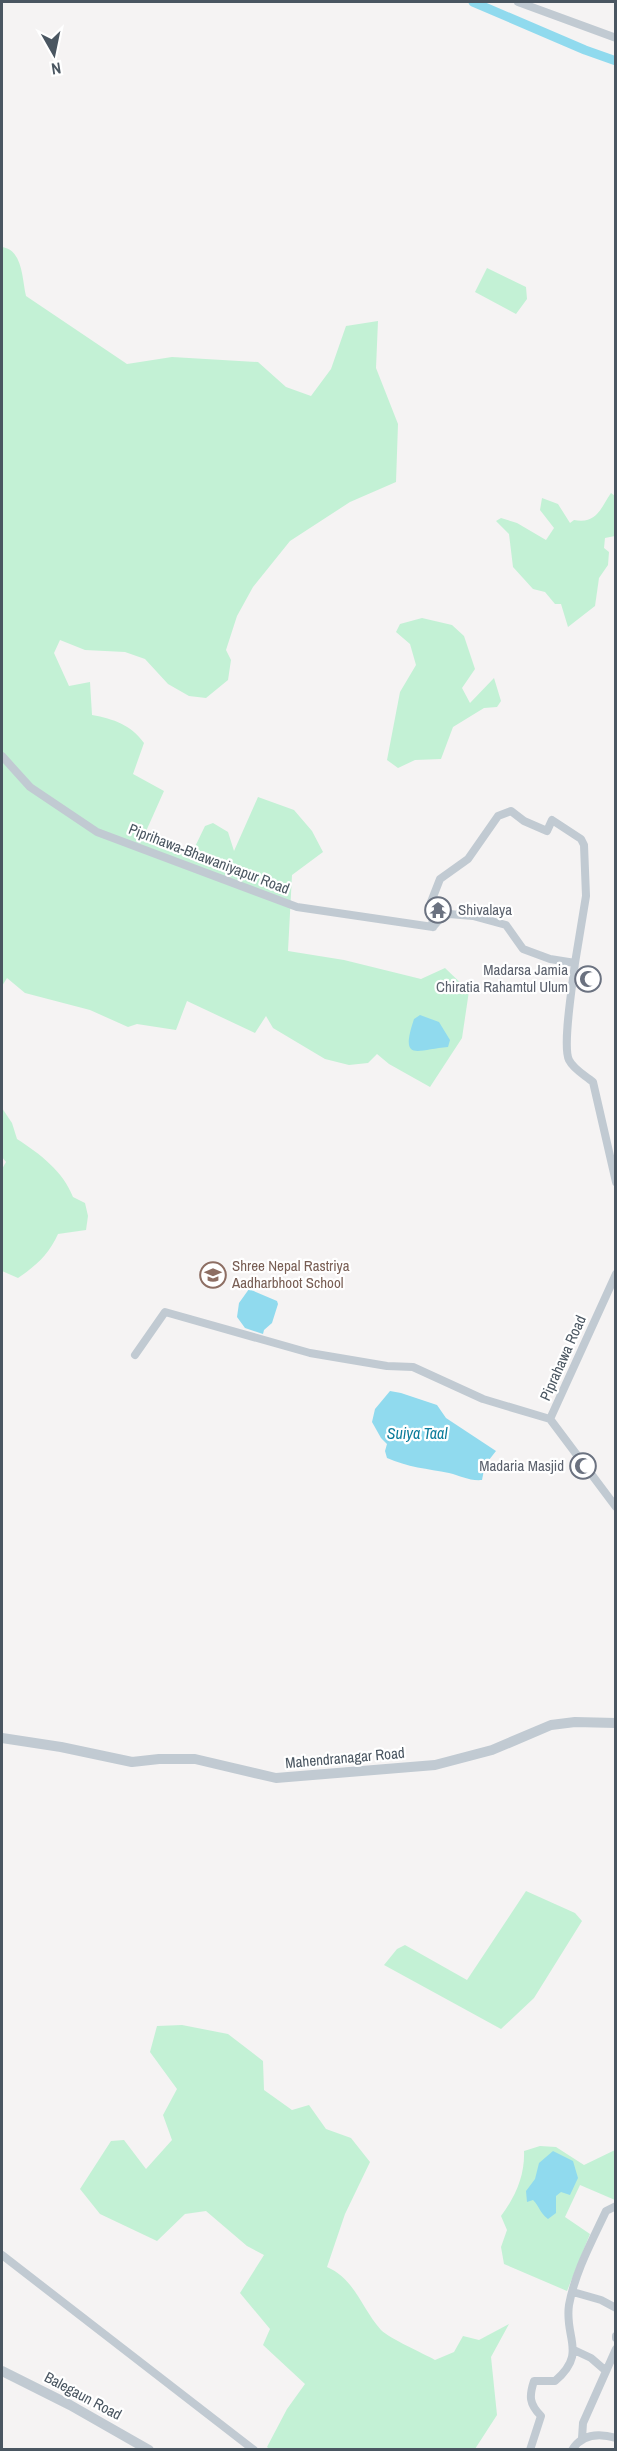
<svg xmlns="http://www.w3.org/2000/svg" width="617" height="2451" viewBox="0 0 617 2451" font-family="'Archivo Narrow',sans-serif">
  <rect width="100%" height="100%" fill="#f5f3f3"/>
  <path fill="#c3f1d5" d="M2 247C23 250 22 279 26 296L127 364 172 357 258 362 286 387 311 396 331 369 346 326 378 321 376 368 398 424 396 482 350 502 290 541 253 587 237 616 226 650 231 660 228 680 206 698 189 696 168 684 145 659 125 652 85 650 60 640 54 653 69 686 90 682 92 715C114 719 131 725 144 743L133 774 164 791 143 838 178 854 191 855 205 826 213 823 228 832 234 851 258 797 294 810 312 831 323 852 292 875 288 951 344 960 421 979 445 968 469 991 462 1038 430 1087 389 1064 377 1054 368 1063 349 1065 325 1059 273 1028 266 1016 255 1033 187 1001 176 1030 137 1024 128 1027 90 1010 25 993 7 978 2 986Z
    M487 268 526 287 527 299 516 314 475 292Z
    M611 493 615 496V536L605 538 604 548 609 552 608 565 599 578 595 606 568 627 561 604H555L545 592 533 589 513 567 509 534 496 521 501 518 517 523 546 540 554 528 540 510 542 498 558 504 570 523 574 520C597 524 600 509 611 493Z
    M422 618 452 625 464 636 475 669 462 688 470 703 494 678 501 701 497 707 484 708 453 727 441 759 415 760 398 768 387 760 400 692 416 665 410 644 396 632 400 624Z
    M2 1108 12 1123 17 1139C40 1154 63 1171 73 1197L85 1203 88 1216 86 1230 58 1234C49 1254 36 1266 18 1278L2 1271V1169L6 1162 2 1157Z
    M526 1891 575 1913 582 1921 534 1998 501 2029 384 1965 397 1949 405 1945 467 1980Z
    M182 2025 228 2034 263 2061 264 2090 292 2110 309 2105 326 2129 351 2138 370 2162 345 2214 327 2267C355 2279 362 2309 381 2330 390 2339 423 2353 435 2360L454 2352 463 2336 479 2340 509 2324 491 2357 497 2415 475 2449 271 2450 267 2447 287 2409 305 2384 263 2345 270 2329 240 2293 264 2255 247 2246 206 2211 185 2214 157 2241 100 2214 80 2189 111 2141 124 2140 146 2169 172 2140 163 2115 177 2089 150 2052 157 2026Z
    M540 2146 556 2147 584 2165 615 2150V2200L580 2185 565 2217 590 2234 567 2291 504 2264 501 2247 507 2230 501 2216C516 2196 525 2175 524 2151Z"/>
  <path fill="#90daee" d="M420 1015 439 1022 450 1040 448 1047C418 1049 399 1064 414 1019Z
    M249 1289 277 1301 278 1304 272 1323 264 1330 263 1334 245 1328 237 1317 239 1303Z
    M390 1391 401 1393 437 1405 446 1418 496 1451 485 1465 482 1480C469 1481 461 1476 449 1473 428 1469 407 1467 387 1458L385 1451 387 1444 381 1438 372 1422 375 1409Z
    M553 2151 573 2161 578 2178 570 2195 561 2192 556 2196V2213L548 2219C539 2212 540 2207 533 2200L527 2202 526 2191 535 2179 539 2163Z"/>
  <g fill="none" stroke-linecap="round" stroke-linejoin="round">
    <path stroke="#90daee" stroke-width="9" d="M473 2 585 50 616 61"/>
    <path stroke="#c1cad2" stroke-width="8" d="M518 2 616 38
      M2 756 30 787 97 832 297 907 433 927
      M433 927 439 920 449 914 473 916 506 925 523 949 550 959 575 963C573 982 562 1046 569 1060 574 1070 585 1075 593 1082L616 1182
      M433 927 431 902 440 879 468 859 498 816 511 811 524 821 547 831 552 820 581 839 584 845 586 896 575 963
      M616 1274 550 1419 616 1507
      M135 1355 165 1312 310 1353 387 1366 413 1367 483 1399 550 1419
      M2 2255 254 2450
      M573 2292 601 2300 616 2308
      M616 2336V2338
      M574 2350 591 2358 606 2371
      M582 2438 583 2423 616 2349
      M530 2450 541 2416C529 2404 529 2396 534 2381H555C588 2353 564 2338 569 2305 575 2272 592 2241 606 2211L616 2206
      M572 2450C582 2434 599 2433 616 2438"/>
    <path stroke="#c1cad2" stroke-width="10" d="M2 1738 61 1747 132 1762 159 1759H195L276 1778 435 1765 492 1750 551 1725 575 1722 616 1723
      M2 2371 70 2405 149 2450"/>
  </g>
  <defs>
    <g id="temple-ring" transform="scale(1.35)"><circle r="9.5" fill="#fff" stroke="#6b7280" stroke-width="1.5"/><path d="M0-6L5-2H3V0L6.5 2.5H4V6H1.5V3h-3V6H-4V2.5H-6.5L-3 0V-2H-5Z" fill="#6b7280"/></g>
    <g id="mosque-ring" transform="scale(1.35)"><circle r="9.5" fill="#fff" stroke="#6b7280" stroke-width="1.5"/><path d="M3.5-4.9A6 6 0 1 0 3.5 4.9A5 5 0 1 1 3.5-4.9Z" fill="#6b7280"/></g>
    <g id="school-ring" transform="scale(1.35)"><circle r="9.5" fill="#fff" stroke="#8d6e63" stroke-width="1.5"/><path d="M0-5L7-2L0 1L-7-2ZM-4 1L0 2.5L4 1V4Q0 6-4 4Z" fill="#8d6e63"/></g>
  </defs>
  <g fill-rule="evenodd">
    <use href="#temple-ring" x="438" y="910"/>
    <use href="#mosque-ring" x="588" y="979"/>
    <use href="#school-ring" x="213" y="1275"/>
    <use href="#mosque-ring" x="583" y="1466"/>
  </g>
  <g text-anchor="middle" stroke-width="4.5" stroke-linejoin="round" paint-order="stroke">
    <g font-size="15" fill="#4a5661" stroke="#fff">
      <text transform="translate(209 859) rotate(21)" y="5">Piprihawa-Bhawaniyapur Road</text>
      <text transform="translate(563 1358) rotate(-66)" y="5">Piprahawa Road</text>
      <text transform="translate(345 1758) rotate(-5)" y="5">Mahendranagar Road</text>
      <text transform="translate(83 2396) rotate(28)" y="5">Balegaun Road</text>
    </g>
    <g font-size="15" fill="#5b616d" stroke="#fff" text-anchor="end">
      <text x="458" y="915" text-anchor="start">Shivalaya</text>
      <text x="568" y="975">Madarsa Jamia<tspan x="568" dy="17">Chiratia Rahamtul Ulum</tspan></text>
      <text x="564" y="1471">Madaria Masjid</text>
    </g>
    <g font-size="15" fill="#785e54" stroke="#fff" text-anchor="start">
      <text x="232" y="1271">Shree Nepal Rastriya<tspan x="232" dy="17">Aadharbhoot School</tspan></text>
    </g>
    <g font-size="16" font-style="italic" fill="#0c7c9b" stroke="#fff">
      <text x="417" y="1439">Suiya Taal</text>
    </g>
  </g>
  <rect width="617" height="2451" fill="none" stroke="#4a5661" stroke-width="6"/>
  <g transform="translate(54 54) rotate(171)" stroke="#ffffff" stroke-width="4.5" paint-order="stroke">
  <path d="M0-4.5L10 22L0 15L-10 22Z" fill="#4a5661"/>
  <text y="-9" font-size="16" font-weight="bold" text-anchor="middle" fill="#4a5661">N</text>
  </g>
</svg>
